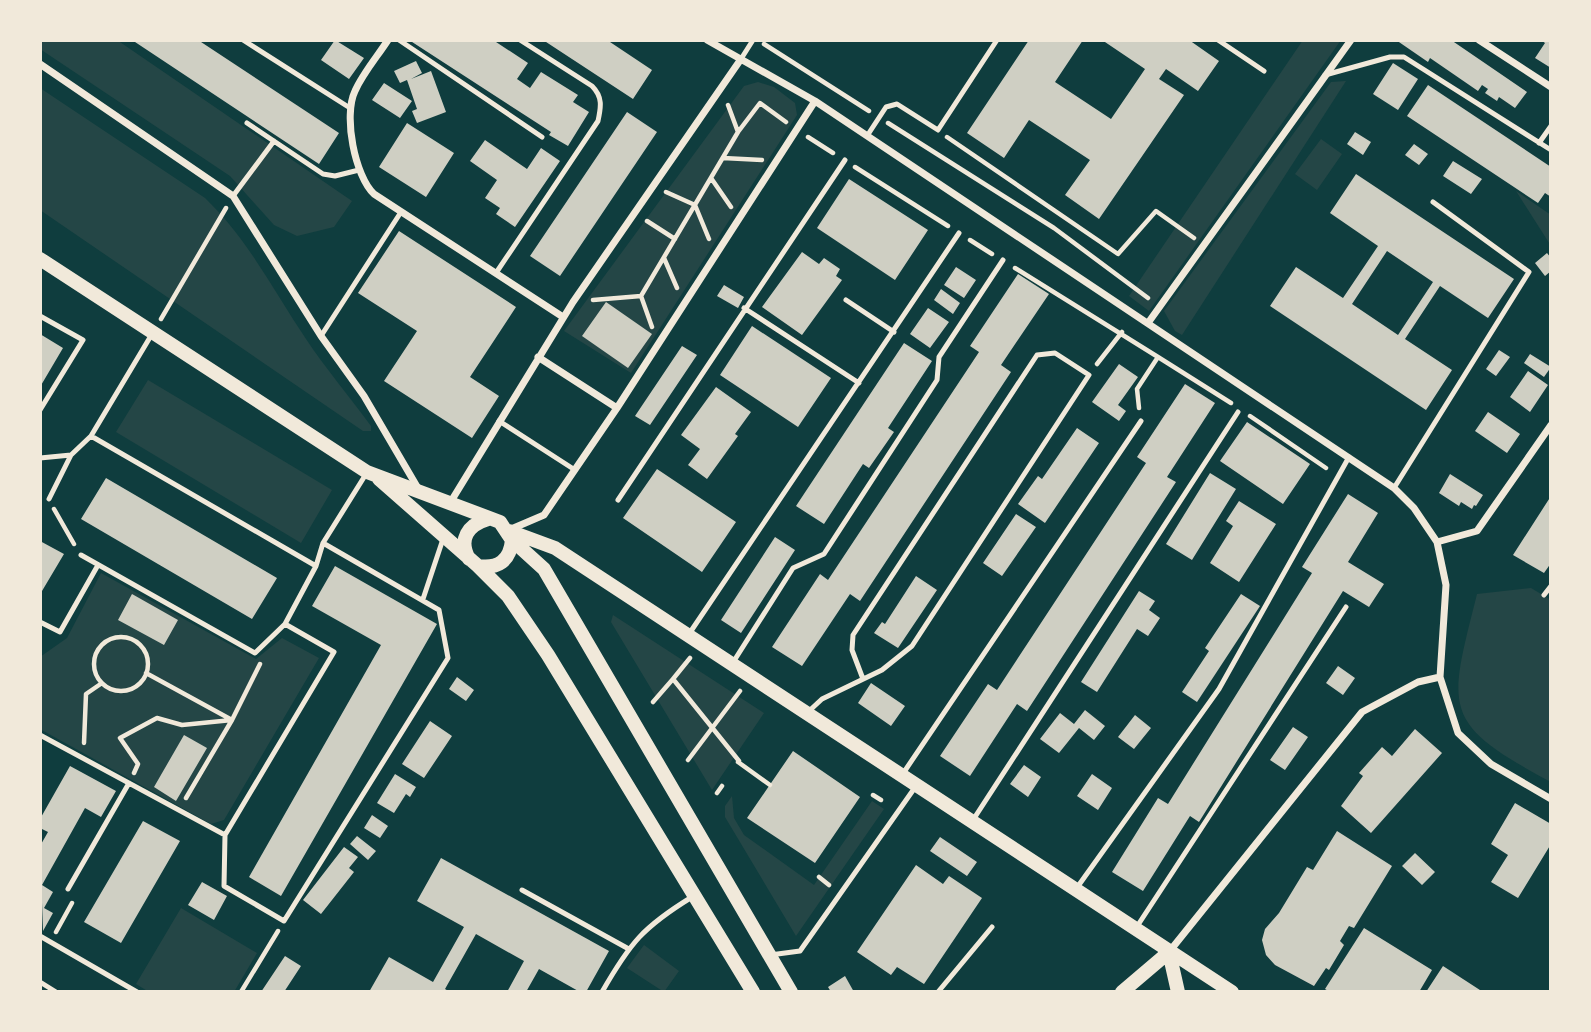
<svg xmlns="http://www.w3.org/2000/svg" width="1591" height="1032" viewBox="0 0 1591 1032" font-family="Merriweather,serif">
  <rect width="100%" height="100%" fill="#0f3d3e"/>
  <path fill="#244646" d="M40 40H117L352 201 334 227 297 236 274 225 230 176 40 49Z
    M1303 40H1341L1149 311 1129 296Z
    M1346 81 1182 335 1175 331 1164 311 1331 82Z
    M758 82 774 87 795 103 797 115 631 373 564 331 744 86Z
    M40 88 205 198C247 238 274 291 306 339 326 369 350 397 371 426V431H363L40 210Z
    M1321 139 1342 154 1317 190 1295 174Z
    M1516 191 1551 215V246Z
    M148 380 332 490 301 543 116 432Z
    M101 573 256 659 282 638 319 658 224 820 211 824 40 729V657L67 638Z
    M1531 588 1551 600V782C1440 723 1448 710 1477 594Z
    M613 615 764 713 712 790 611 622Z
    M732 796 734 818 744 835 814 885 872 801 884 809 796 936 725 817V806Z
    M181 908 257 953 234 992H149L136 984Z
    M644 945 679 971 664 992 627 968Z"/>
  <path fill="#cfcfc3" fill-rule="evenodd" d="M132 40H198L339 133 319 164Z
    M335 40 364 58 349 79 321 60Z
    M409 40H493L528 63 517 79 530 88 541 72 578 95 573 102 589 112 568 146 549 135 551 132Z
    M543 40H607L652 70 633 99Z
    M1029 40H1083L1055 82 1111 119 1145 69 1102 40H1189L1219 61 1198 91 1166 69 1159 79 1184 95 1099 219 1065 195 1090 160 1029 120 1004 158 967 133Z
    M1396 40H1451L1527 92 1515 108 1499 97 1497 101 1485 93 1488 89 1482 85 1478 91 1430 58 1428 62Z
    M1541 40H1551V68L1535 58 1545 43Z
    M416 61 422 73 411 79 431 71 446 112 417 123 412 111 417 109 407 80 400 83 394 71Z
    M1393 63 1418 79 1398 110 1373 94Z
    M384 83 412 101 400 118 372 100Z
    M1428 85 1551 167V197L1545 193 1538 203 1407 116Z
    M627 112 657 132 560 276 530 256Z
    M407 123 454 153 426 197 379 167Z
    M1355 132 1371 142 1363 155 1347 144Z
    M485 140 527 169 541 148 560 161 515 227 496 214 500 208 485 198 497 180 470 161Z
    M1414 144 1428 154 1419 165 1405 155Z
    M1453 161 1482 179 1471 194 1443 176Z
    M1356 174 1514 279 1488 318 1440 286 1405 339 1452 370 1426 410 1270 306 1296 267 1343 298 1378 246 1330 213ZM1387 251 1433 282 1398 335 1352 304Z
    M849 179 928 230 895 280 817 228Z
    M399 231 516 307 470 377 499 396 472 438 384 381 417 331 358 293Z
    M802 252 819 264 824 258 840 269 836 276 842 280 802 335 762 307Z
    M1547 253 1551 258V271L1545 276 1535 263Z
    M956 267 976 280 964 298 944 285Z
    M1018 274 1049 294 1001 365 1011 372 860 601 850 594 802 666 772 647 820 574 828 580 979 352 970 346Z
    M724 285 744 297 738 308 717 296Z
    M941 289 960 303 953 314 934 300Z
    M606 302 652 334 628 368 582 336Z
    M928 308 949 322 930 348 910 334Z
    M752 326 831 378 798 427 720 375Z
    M40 334 63 348 40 387Z
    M904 343 932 361 888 428 894 432 869 468 863 464 824 524 796 506Z
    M682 346 697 355 650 425 635 416Z
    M1499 350 1510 357 1496 376 1486 369Z
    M1530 354 1551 367 1544 377 1524 363Z
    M1119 364 1138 377 1118 405 1126 411 1119 421 1092 402Z
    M1528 371 1548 385 1530 412 1510 397Z
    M1185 384 1215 403 1167 477 1176 482 1027 711 1017 704 970 776 940 756 988 684 997 690 1146 463 1137 457Z
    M716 387 751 412 735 434 738 436 707 479 688 465 700 449 681 435Z
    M1488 412 1520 434 1507 453 1475 431Z
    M1247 422 1310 464 1283 504 1220 461Z
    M1077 428 1099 443 1045 523 1018 504 1038 476 1042 479Z
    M657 469 736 522 702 572 623 518Z
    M1210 473 1236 489 1192 560 1166 544Z
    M1450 474 1483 495 1476 506 1474 505 1472 509 1461 502 1459 506 1439 493Z
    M106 478 277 578 252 619 81 519Z
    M1348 494 1378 513 1348 562 1384 584 1369 607 1343 591 1199 822 1190 816 1143 891 1112 872 1158 798 1168 804 1312 573 1302 567Z
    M1551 496V563L1544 573 1513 555Z
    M1239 501 1276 524 1239 582 1210 563 1233 526 1226 521Z
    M1016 514 1036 527 1002 576 983 563Z
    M775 537 795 550 741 633 721 620Z
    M40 541 64 554 42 591 40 590Z
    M335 566 437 624 281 896 249 877 381 645 312 606Z
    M916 576 937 590 898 648 874 633 882 622 885 624Z
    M1139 591 1155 601 1149 610 1160 618 1148 636 1137 629 1097 692 1081 682Z
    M132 594 178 620 164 645 118 620Z
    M1241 594 1260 606 1197 702 1182 692 1209 651 1205 648Z
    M1338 666 1355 678 1343 695 1326 683Z
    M457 677 474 690 466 701 449 689Z
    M871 683 905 706 891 726 858 703Z
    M1085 710 1105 726 1094 740 1079 728 1059 753 1040 739 1060 713 1074 724Z
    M1135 715 1151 728 1134 749 1118 737Z
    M430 721 452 736 424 778 402 764Z
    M1293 727 1308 737 1285 770 1270 760Z
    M1415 729 1442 753 1371 833 1341 806 1363 776 1359 773 1382 747 1392 756Z
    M184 735 207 748 176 801 154 787Z
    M793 751 860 797 815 863 747 818Z
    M1024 765 1041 777 1028 797 1010 784Z
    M70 766 116 791 101 817 85 808 42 885 53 892 44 908 53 913 43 931 40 846 48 832 40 828V819Z
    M395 774 416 787 410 797 406 794 394 813 377 803Z
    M1092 774 1112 788 1098 810 1077 796Z
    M1515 803 1551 824V844L1518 898 1491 882 1508 855 1491 844Z
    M372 815 388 826 380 838 364 828Z
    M143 821 180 841 121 943 84 922Z
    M1337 831 1392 866 1354 928 1349 926 1340 941 1344 945 1329 970 1326 968 1314 986 1275 965 1266 955 1262 940 1265 929 1279 913 1307 867 1313 870Z
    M357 836 376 851 368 860 350 844Z
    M940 837 977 862 967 876 930 851Z
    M344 847 358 857 349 868 354 872 321 914 303 900Z
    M1415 853 1435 872 1422 885 1402 866Z
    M441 858 609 951 586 992H580L539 969 526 992H507L524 961 476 934 445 989 450 992H369L389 957 433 982 464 927 417 901Z
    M916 865 943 884 949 876 982 898 924 984 897 967 891 975 857 952Z
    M202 882 227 896 214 920 188 905Z
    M1364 928 1432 970 1419 992H1330L1325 989Z
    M285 956 301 966 284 992H261Z
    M1443 966 1483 992H1426Z
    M845 976 854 992H831L828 987Z"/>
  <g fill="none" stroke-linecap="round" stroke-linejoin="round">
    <path stroke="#f1e9da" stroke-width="4.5" d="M764 44 869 111
      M888 123 1054 228 1148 298
      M738 132 760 103 786 122
      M808 137 833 153
      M947 137 1118 254 1156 211 1194 238
      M723 158 762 160
      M855 167 948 226
      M711 178 731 207
      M666 192 695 205 709 239
      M647 221 675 239
      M970 240 992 254
      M664 258 677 288
      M1015 268 1158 357 1137 389 1139 408
      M641 296 738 132 728 105
      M593 300 641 296 652 327
      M161 319 226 208
      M1158 357 1231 403
      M1097 364 1122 332
      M1250 416 1326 468
      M54 509 74 544
      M94 664a27 27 0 1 1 54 0a27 27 0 1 1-54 0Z
      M690 658 673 679 739 761
      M146 673 232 720 260 664
      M653 702 673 679
      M84 743 86 694 102 683
      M688 760 740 691
      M738 762 770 785
      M134 773 138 764 120 738 157 718 182 725 232 720 186 798
      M717 793 722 786
      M873 795 881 800
      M819 877 829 885
      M56 932 72 903
      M241 992 278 931"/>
    <path stroke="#f1e9da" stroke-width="5" d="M243 40 350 108
      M399 40 542 137
      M1218 40 1264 71
      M741 59 753 40
      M1325 75 1390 57H1404L1551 150
      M247 123 323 174 335 176 359 170
      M867 136 886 107 897 104 938 130 997 40
      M1539 143 1551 126
      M233 196 274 141
      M496 273 598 121C601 107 603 97 592 86L520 40
      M846 300 894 332
      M744 308 859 383
      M40 316 83 340 40 410
      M321 336 401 212
      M499 421 575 470
      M91 436 316 566
      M40 458 71 455 91 436 152 334
      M1394 488 1529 272 1433 202
      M49 499 71 455
      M618 500 845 160
      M81 555 255 653 285 624
      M1544 595 1551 586
      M423 599 443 539
      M40 622 60 632 98 565
      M689 634 959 233
      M732 664 793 568 824 554 937 380 939 357 1003 260
      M808 712 822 699 882 670 912 646 1089 375 1055 353 1037 355 853 635 852 650 863 679
      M40 735 225 835 334 652 285 624 316 566 323 543 366 474
      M902 775 1141 421
      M973 820 1238 412
      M225 835 224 886 284 921 448 658 439 610 323 543
      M68 889 129 783
      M1076 889 1219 689 1349 457
      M522 890 627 948
      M1136 928 1346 607
      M40 936 137 992
      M770 955 800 951 916 786
      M40 982 56 992
      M602 992C630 943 643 927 692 897
      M938 992 992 927"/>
    <path stroke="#f1e9da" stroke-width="7" d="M388 40C377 57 363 73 355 91 343 116 355 176 374 194L563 317
      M707 40 815 101 1394 488 1414 508 1437 542 1446 585 1440 677 1458 733 1491 764 1551 799
      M1479 40 1551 87
      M40 64 233 196 321 336 364 396 419 490
      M1148 323 1351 40
      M538 357 617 408
      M450 503 573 302 741 59
      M509 530 544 515 617 408 815 101
      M1437 542 1477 531 1551 425
      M1169 952 1362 712 1418 682 1440 677"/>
    <path stroke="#f1e9da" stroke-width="14" d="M40 259 367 472 500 522 512 540C510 561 498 569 478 566L379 479
      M509 531 555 548 1232 992
      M512 540 544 569 791 992
      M469 559C458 539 468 525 488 519
      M478 566 508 596 548 655 753 992
      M1169 952 1178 992
      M1122 992 1169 952"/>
  </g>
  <rect width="1591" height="1032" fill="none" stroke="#f1e9da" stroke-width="84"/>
</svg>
